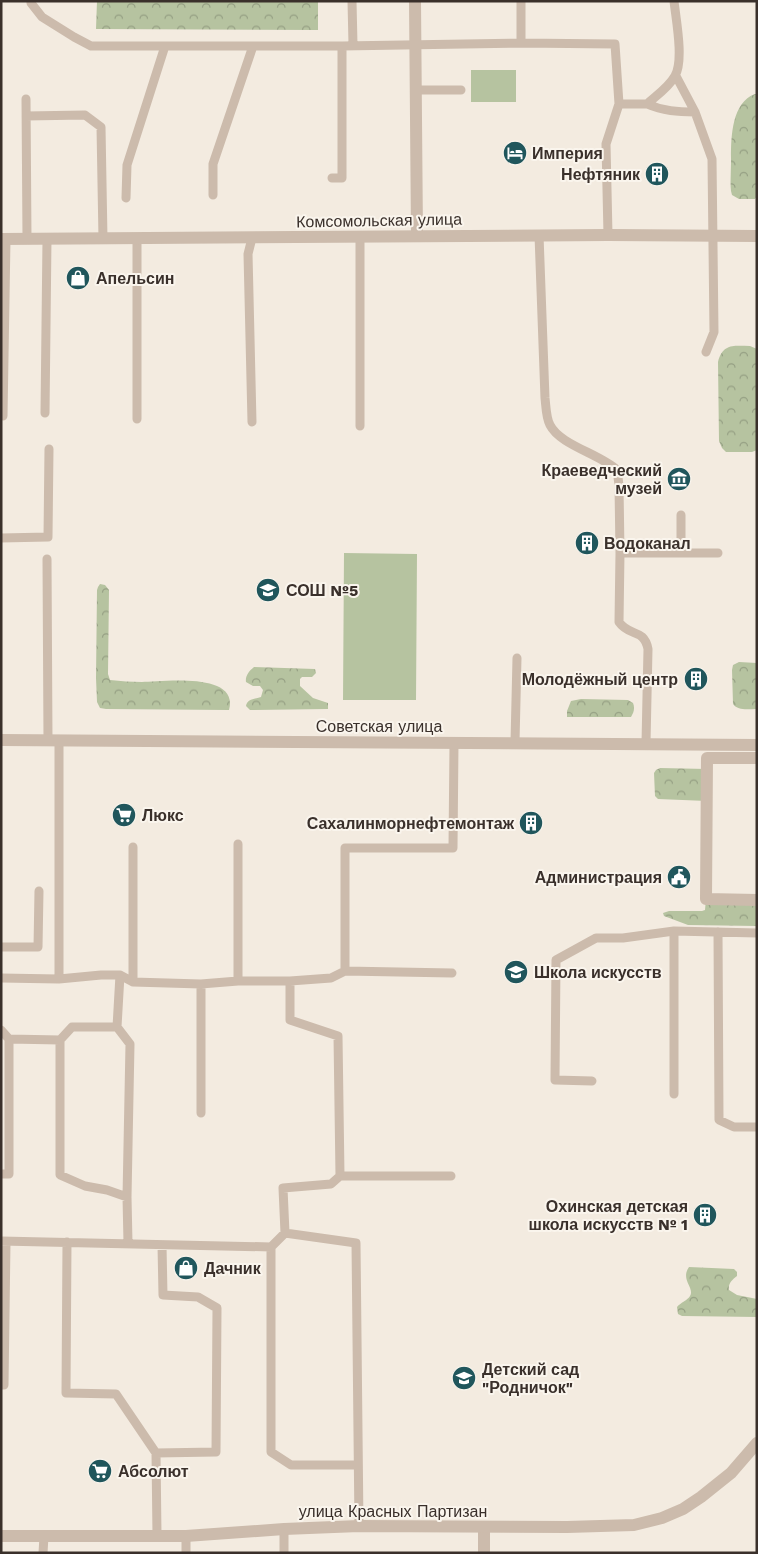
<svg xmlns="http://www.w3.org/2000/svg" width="758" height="1554" viewBox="0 0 758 1554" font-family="'Work Sans',sans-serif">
  <defs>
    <pattern id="forest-crowns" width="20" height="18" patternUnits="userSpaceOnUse" patternTransform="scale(1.25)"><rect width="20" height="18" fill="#b6c3a0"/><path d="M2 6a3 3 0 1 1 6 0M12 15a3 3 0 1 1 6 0" fill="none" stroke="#959f83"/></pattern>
  </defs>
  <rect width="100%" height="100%" fill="#f3ebe0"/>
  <path fill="#b6c3a0" d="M471 70H516V102H471Z
    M344 553 417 554 416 700H343Z"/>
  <path fill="url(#forest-crowns)" d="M97 1H318V30L96 29Z
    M755 94H757V196L755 199H739L732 195 731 191C730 182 731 172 731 163 731 142 730 103 755 94Z
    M750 346 757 349V450L752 452H726L722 448 719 441 718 362C723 343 734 346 750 346Z
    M100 584 105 585 109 590 108 674 110 680C121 681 131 682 142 682 160 682 240 671 229 710L106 709 100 708 97 702 96 678 97 590 98 587Z
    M739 662 757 663V708L756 709C748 709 738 711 733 704L732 670 733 665Z
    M254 667 315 669 316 673 312 677H302L300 679V686L313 698 328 703V709L250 710 246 706C247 699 255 699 261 697L263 690 260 686H253L246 682C245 676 249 671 254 667Z
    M581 699 628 700 633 703C635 708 634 712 631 717H567V711L571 701Z
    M660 768 707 769V801L658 799 655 796 654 773 656 770Z
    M706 899 757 900V926L688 925 664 916 663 913 669 911H702L705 910Z
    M689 1267 734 1269 737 1272V1276C732 1280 728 1283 729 1290L737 1295 757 1299V1317L682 1316 678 1314 677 1307C680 1303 688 1300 690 1296 695 1288 680 1280 689 1267Z"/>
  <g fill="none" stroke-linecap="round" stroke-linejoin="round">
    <path stroke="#ccbbac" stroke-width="9" d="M31 1V3L42 17 74 37 91 46H342L521 43 615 44 619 104 606 144 608 235
      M352 1 353 45
      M521 43V1
      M676 76 695 112 712 159 714 332 706 352
      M416 90H461
      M26 99 27 239
      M619 104H647C656 96 669 87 675 76 684 60 676 20 674 1
      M647 104C663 111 678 112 695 112
      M26 116 85 115 101 127 103 239
      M332 178H342V46
      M213 195V164L253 46
      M126 198 127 165 165 46
      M539 235 545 398C546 406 546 418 550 425 560 445 600 454 617 470L619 485 620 553
      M360 237V426
      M137 239V419
      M45 413 47 239
      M3 416 6 239
      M252 422 248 254 252 238
      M1 538 48 537 49 449
      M681 552V515
      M47 559 48 741
      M59 741V979
      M515 742 517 658
      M646 743 648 649C644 628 629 637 619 622L620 553H718
      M133 847V982L201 984 238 981V844
      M674 931V1094
      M718 932 719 1120 734 1127H757
      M1 947H38L39 891
      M452 973 345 971V848H453L454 743
      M1 978 59 979 101 975H120
      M238 981H290L331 978 345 971
      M290 981V1020L338 1036 340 1176H451
      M117 1027 130 1044 127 1197 128 1243
      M1 1030 9 1039V1174H1
      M9 1039 60 1040V1175L85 1186 107 1190 127 1197
      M60 1040 72 1027H117L120 975 133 982
      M592 1081 555 1080 556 960 596 938H623L674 931 757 933
      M201 1113V984
      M285 1233 283 1188 331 1184 340 1176
      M1 1241 271 1247
      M67 1242 66 1393 116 1394 156 1453
      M1 1385H4L6 1242
      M358 1465H291L271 1452V1247L285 1233 356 1243 359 1526
      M157 1535 156 1453 216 1452 217 1308 198 1297 163 1295 162 1245
      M186 1536V1553
      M43 1553 44 1536
      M284 1553V1529"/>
    <path stroke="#ccbbac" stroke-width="12" d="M757 758H707L706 899 757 900"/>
    <path stroke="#ccbbac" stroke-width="12" d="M415 1 417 236
      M1 239 608 235 757 236
      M1 740 757 745
      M484 1553V1527"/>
    <path stroke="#ccbbac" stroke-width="12" d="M1 1536H186L284 1529 359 1526 567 1527 634 1525 662 1518 683 1509 701 1497 731 1473 757 1443"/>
  </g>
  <defs>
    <g id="hotel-disc" transform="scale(1.25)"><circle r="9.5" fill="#20565c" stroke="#faf5ed"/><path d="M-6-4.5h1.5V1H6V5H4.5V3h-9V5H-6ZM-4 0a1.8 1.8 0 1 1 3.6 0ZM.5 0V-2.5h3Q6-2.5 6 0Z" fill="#fff"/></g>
    <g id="building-disc" transform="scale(1.25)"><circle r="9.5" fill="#20565c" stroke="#faf5ed"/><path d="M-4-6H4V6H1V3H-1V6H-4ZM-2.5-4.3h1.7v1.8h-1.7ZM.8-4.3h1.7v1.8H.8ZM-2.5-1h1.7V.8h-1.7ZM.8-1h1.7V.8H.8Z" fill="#fff"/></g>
    <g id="shop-disc" transform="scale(1.25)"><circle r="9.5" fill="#20565c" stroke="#faf5ed"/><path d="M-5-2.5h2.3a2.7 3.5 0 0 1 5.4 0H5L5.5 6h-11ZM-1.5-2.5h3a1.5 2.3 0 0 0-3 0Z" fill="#fff"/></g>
    <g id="museum-disc" transform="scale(1.25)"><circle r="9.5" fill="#20565c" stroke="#faf5ed"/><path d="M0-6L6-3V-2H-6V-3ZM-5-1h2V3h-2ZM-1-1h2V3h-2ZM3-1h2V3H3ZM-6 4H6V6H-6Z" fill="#fff"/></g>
    <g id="school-disc" transform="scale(1.25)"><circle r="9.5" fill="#20565c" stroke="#faf5ed"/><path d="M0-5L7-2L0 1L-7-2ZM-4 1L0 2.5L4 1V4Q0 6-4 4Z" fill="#fff"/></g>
    <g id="supermarket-disc" transform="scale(1.25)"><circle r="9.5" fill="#20565c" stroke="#faf5ed"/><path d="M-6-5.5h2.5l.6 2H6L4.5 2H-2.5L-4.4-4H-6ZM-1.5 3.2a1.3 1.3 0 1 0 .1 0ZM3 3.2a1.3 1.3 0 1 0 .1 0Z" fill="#fff"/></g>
    <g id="civic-disc" transform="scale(1.25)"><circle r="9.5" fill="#20565c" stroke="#faf5ed"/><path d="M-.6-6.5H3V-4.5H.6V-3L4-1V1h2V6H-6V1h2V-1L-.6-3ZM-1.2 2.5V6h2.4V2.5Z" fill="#fff"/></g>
  </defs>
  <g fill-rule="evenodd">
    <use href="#hotel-disc" x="515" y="153"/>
    <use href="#building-disc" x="657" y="174"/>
    <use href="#shop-disc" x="78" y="278"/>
    <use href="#museum-disc" x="679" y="479"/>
    <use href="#building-disc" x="587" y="543"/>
    <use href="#school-disc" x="268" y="590"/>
    <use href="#building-disc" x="696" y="679"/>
    <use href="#supermarket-disc" x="124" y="815"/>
    <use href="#building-disc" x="531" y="823"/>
    <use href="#civic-disc" x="679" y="877"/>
    <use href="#school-disc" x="516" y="972"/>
    <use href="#building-disc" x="705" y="1215"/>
    <use href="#shop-disc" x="186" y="1268"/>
    <use href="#school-disc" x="464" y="1378"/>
    <use href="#supermarket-disc" x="100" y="1471"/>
  </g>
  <g text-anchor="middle" stroke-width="4" stroke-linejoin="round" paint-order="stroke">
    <g font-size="16" font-weight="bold" fill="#3a302b" stroke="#faf5ed" text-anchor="start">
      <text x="532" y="159">Империя</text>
      <text x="640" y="180" text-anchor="end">Нефтяник</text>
      <text x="96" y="284">Апельсин</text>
      <text x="662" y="476" text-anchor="end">Краеведческий<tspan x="662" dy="18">музей</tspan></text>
      <text x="604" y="549">Водоканал</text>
      <text x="286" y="596">СОШ №5</text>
      <text x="678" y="685" text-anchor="end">Молодёжный центр</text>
      <text x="142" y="821">Люкс</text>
      <text x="514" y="829" text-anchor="end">Сахалинморнефтемонтаж</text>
      <text x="662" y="883" text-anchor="end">Администрация</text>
      <text x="534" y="978">Школа искусств</text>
      <text x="688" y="1212" text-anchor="end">Охинская детская<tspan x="688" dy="18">школа искусств № 1</tspan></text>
      <text x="204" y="1274">Дачник</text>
      <text x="482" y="1375">Детский сад<tspan x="482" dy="18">"Родничок"</tspan></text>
      <text x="118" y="1477">Абсолют</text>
    </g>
    <g font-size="16" fill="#3a302b" stroke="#faf5ed">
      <text transform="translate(379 220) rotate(-1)" y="6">Комсомольская улица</text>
      <text x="379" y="732">Советская улица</text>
      <text x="393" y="1517">улица Красных Партизан</text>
    </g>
  </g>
  <rect width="758" height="1554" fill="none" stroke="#3a302b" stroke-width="5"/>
</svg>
